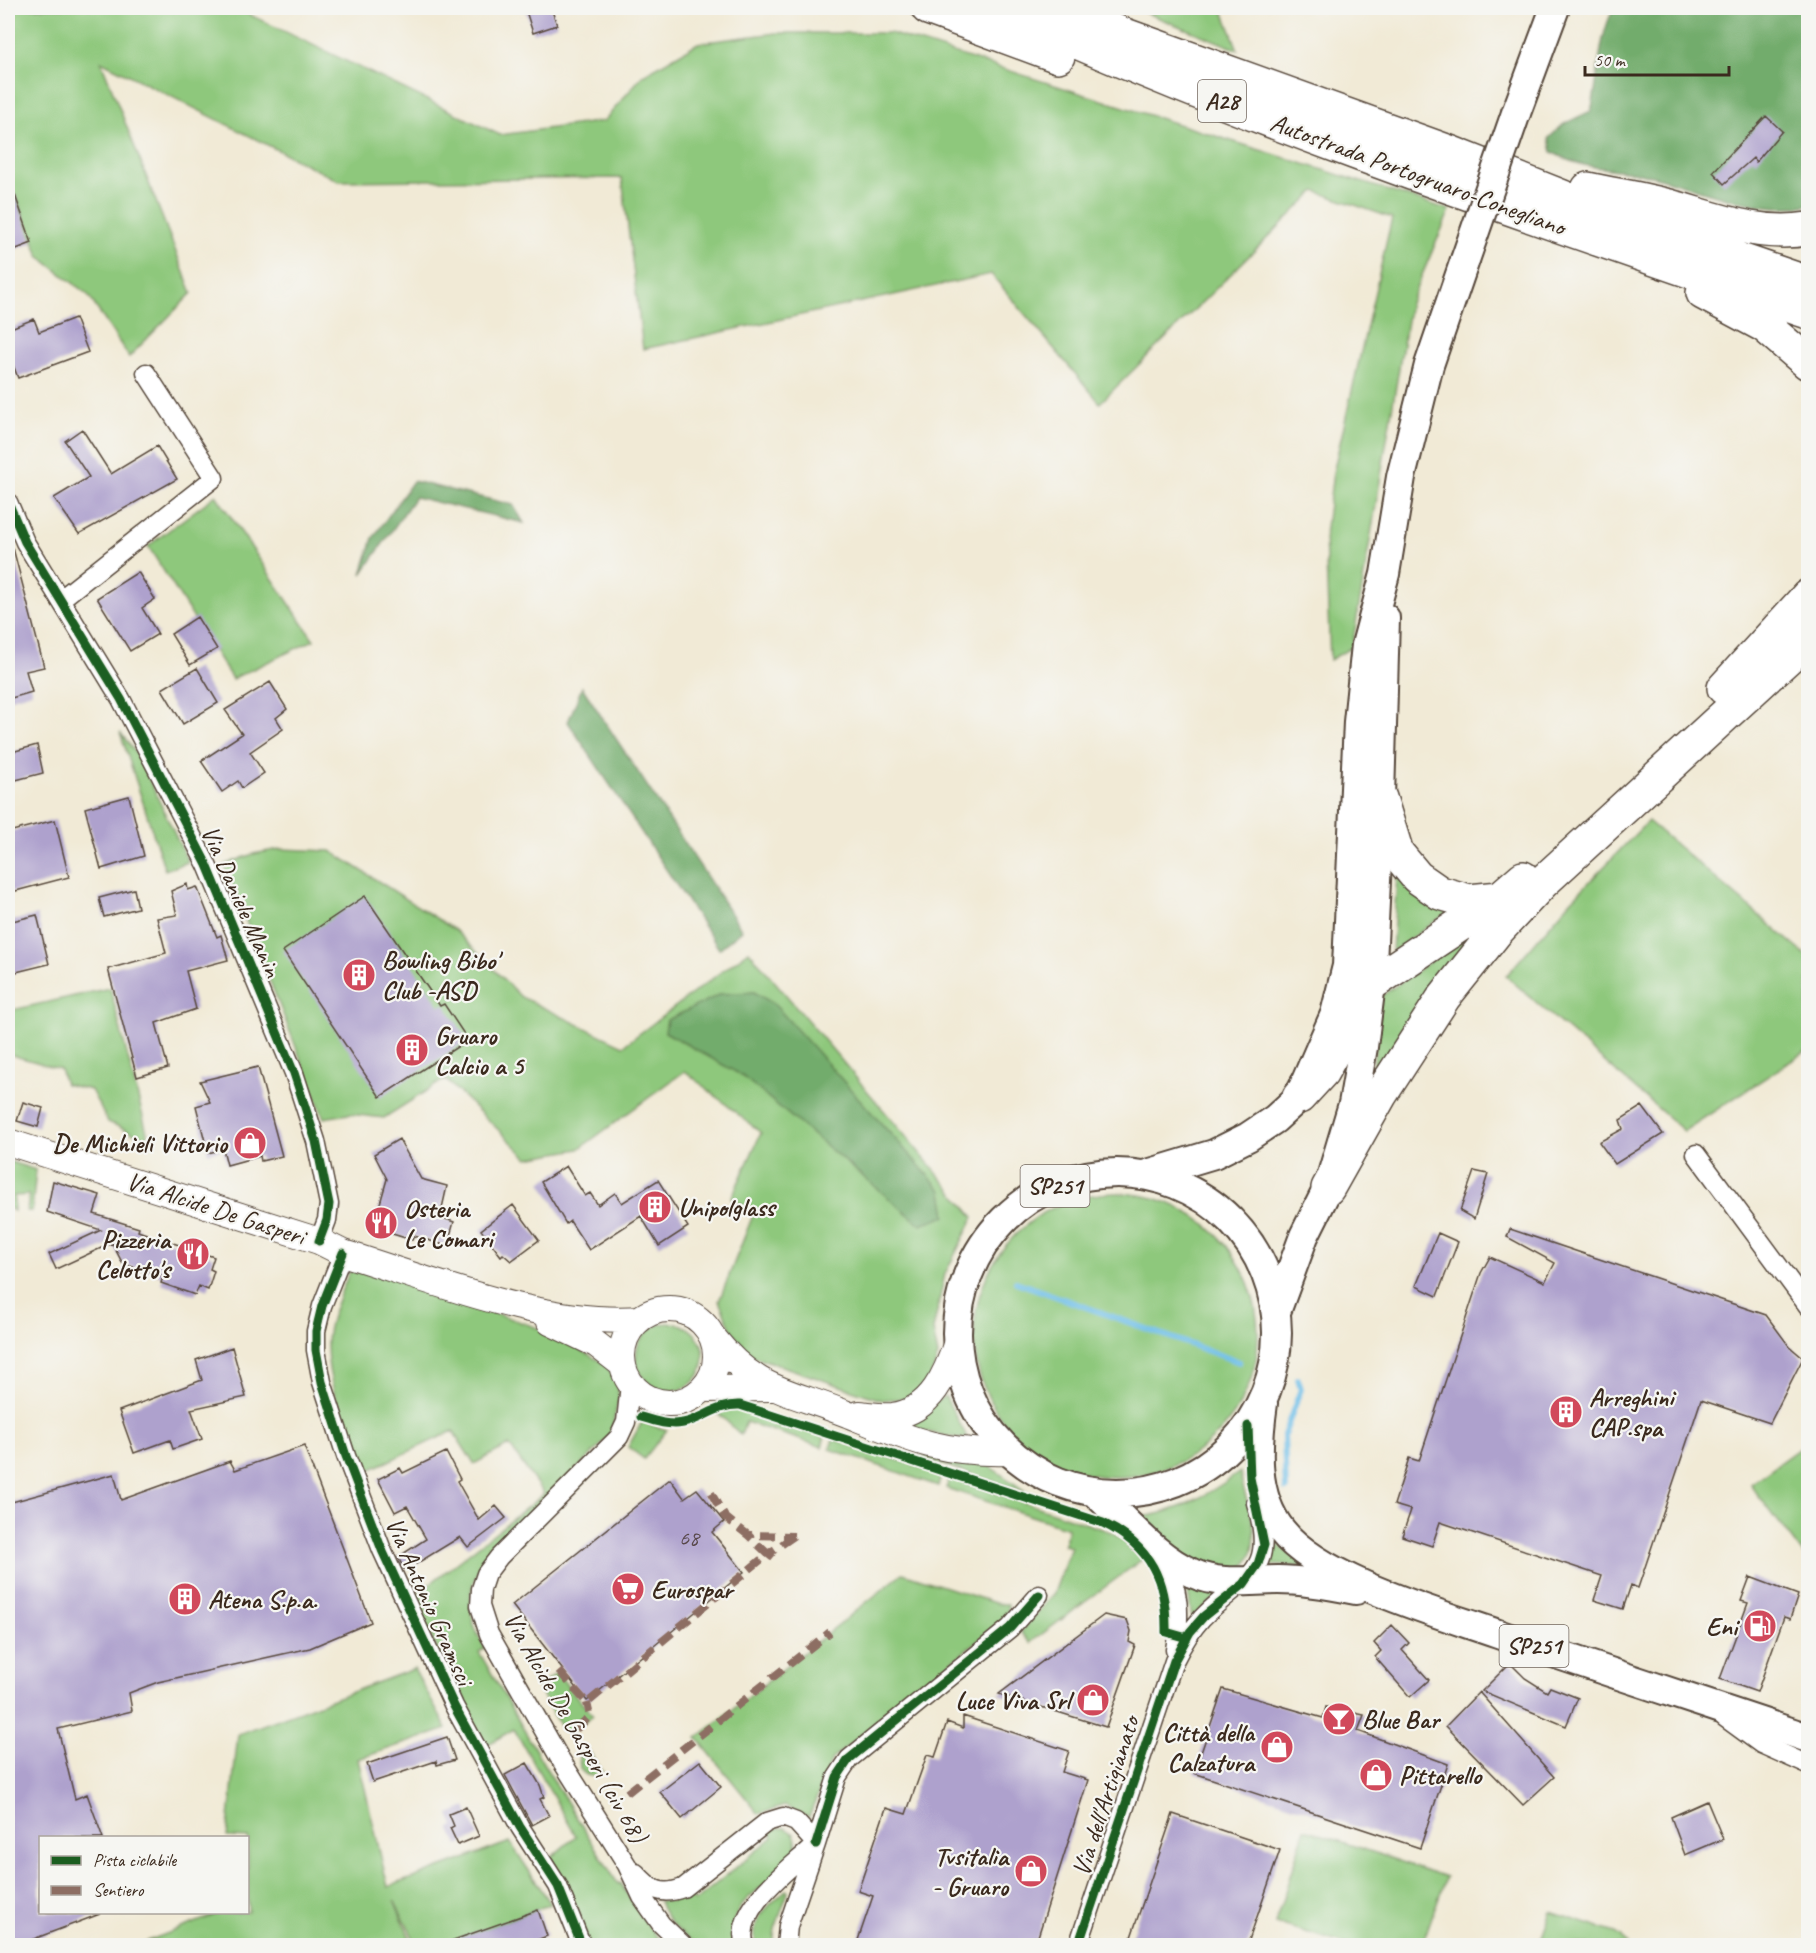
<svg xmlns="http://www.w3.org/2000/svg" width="1816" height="1953" viewBox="0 0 1816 1953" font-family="Caveat,sans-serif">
  <rect width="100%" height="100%" fill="#f6f6f2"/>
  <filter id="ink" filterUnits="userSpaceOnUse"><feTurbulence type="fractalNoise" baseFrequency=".0167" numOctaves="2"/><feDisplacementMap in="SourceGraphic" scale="12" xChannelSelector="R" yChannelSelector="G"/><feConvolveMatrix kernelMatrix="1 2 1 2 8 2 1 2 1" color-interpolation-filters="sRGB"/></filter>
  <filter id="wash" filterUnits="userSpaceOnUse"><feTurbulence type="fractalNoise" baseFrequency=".008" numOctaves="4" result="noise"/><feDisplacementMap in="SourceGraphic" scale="24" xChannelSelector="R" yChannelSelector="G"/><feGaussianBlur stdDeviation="1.35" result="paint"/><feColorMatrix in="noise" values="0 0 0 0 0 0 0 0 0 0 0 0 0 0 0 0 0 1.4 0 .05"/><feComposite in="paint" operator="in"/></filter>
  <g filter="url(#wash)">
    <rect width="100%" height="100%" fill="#f1ead6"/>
    <path fill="#8ec87c" stroke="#64794d" stroke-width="1.5" d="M8 8H236L500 135 604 121 643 75 698 43 776 33H890L1450 210 1410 303 1352 647 1330 660 1325 535 1333 473 1392 218 1315 191 1100 403 991 274 643 349 622 178 339 181 101 61 192 293 129 357 88 295 39 256 16 196 8 198Z
      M1134 8H1222L1238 50Z
      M216 495 314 640 232 679 148 546Z
      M120 732 138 756 188 862 165 870Z
      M1648 821 1808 957V1050L1684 1131 1506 976 1570 902Z
      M280 849 331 851 455 930 521 997 623 1046 749 951 974 1217 945 1274 933 1330 938 1356 928 1384 907 1398 881 1400 750 1355 732 1331 719 1301 755 1210 731 1199 761 1133 685 1071 579 1149 528 1158 445 1079 384 1118 349 1114 324 1118 224 865 253 854Z
      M1397 876 1451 910 1392 952Z
      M1481 926 1372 1081 1380 997Z
      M110 988 149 1140 108 1122 91 1090 65 1084 60 1069 8 1054V1011Z
      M8 1161 36 1170 32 1211H27L29 1195 14 1196V1211L8 1207Z
      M974 1335a142 142 0 1 1 284 0a142 142 0 1 1-284 0Z
      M364 1267 552 1333 605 1364 616 1379 619 1398 610 1436 483 1562C464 1591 467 1619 485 1648L479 1652 546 1768 618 1884 620 1883 650 1929 665 1945H586L580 1916 550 1858 576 1836 514 1729 485 1746 412 1598 544 1494 509 1445 474 1464 453 1431 363 1473C348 1432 326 1386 327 1342 328 1319 340 1296 348 1275L351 1270Z
      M636 1357a34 34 0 1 1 68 0a34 34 0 1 1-68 0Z
      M945 1396 967 1437 962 1439 898 1426Z
      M729 1409H742L825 1436 822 1447 746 1422 741 1435 718 1413Z
      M642 1422 667 1430 644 1459 628 1447Z
      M833 1439 942 1474 938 1486 830 1449Z
      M1808 1442V1561L1750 1484Z
      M924 1456 986 1464 1028 1493 920 1457Z
      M1240 1472C1245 1508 1270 1541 1240 1571L1187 1560 1142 1517C1180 1512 1210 1493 1240 1472Z
      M950 1477 1114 1533 1144 1558 1030 1643 1021 1632 1054 1593 1071 1547 1064 1545 1068 1528 946 1488Z
      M1274 1542 1311 1570 1295 1566 1270 1565Z
      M903 1573 998 1604H1008L1007 1617 832 1759 809 1817 785 1806 759 1814 697 1738Z
      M1187 1585 1219 1594 1192 1619Z
      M414 1669 447 1729 358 1759 388 1887 510 1842 551 1904 444 1945H417L394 1900 413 1945 135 1946 220 1913 248 1912V1838L227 1837 238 1734Z
      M557 1673 593 1716 570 1733 562 1730 538 1687Z
      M587 1749 603 1772C594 1777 587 1778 580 1769L579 1757Z
      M775 1828H785L794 1834C809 1863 751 1887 739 1909 733 1920 733 1933 735 1945 725 1945 715 1947 706 1945 686 1943 664 1919 659 1901H672L689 1895 695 1901 773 1837 769 1831Z
      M1305 1829 1446 1877 1422 1945H1349L1275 1923Z
      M786 1890 788 1892 775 1929 773 1945H756C749 1920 769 1905 786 1890Z
      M1551 1912 1621 1935 1627 1945H1539Z"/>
    <path fill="#72ac6c" stroke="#566b45" stroke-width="1.5" d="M1614 8H1808V205C1753 216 1694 184 1639 173 1606 167 1583 170 1552 152L1549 138 1564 124 1591 111C1600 76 1597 40 1614 8Z
      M413 481 513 505 524 523 415 497 362 574 373 538Z
      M582 687 742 930 719 949 568 722Z
      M754 992 774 1004 942 1191 946 1216 921 1225 741 1075 665 1032 667 1020 721 994Z"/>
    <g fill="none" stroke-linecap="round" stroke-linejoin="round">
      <path stroke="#6cbee8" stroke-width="6" d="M1016 1282 1239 1362
        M1286 1489 1284 1435 1301 1389 1298 1379"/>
    </g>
    <g id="blocks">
      <path fill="#aea1cd" d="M525 8H551L557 25 533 33Z
        M1766 116 1782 131 1756 162 1753 158 1724 184 1713 172Z
        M8 181H10L32 243 11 251 8 243Z
        M75 318 88 352 18 378 8 351V329L34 319 39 332Z
        M82 429 111 474 157 446 177 479 79 534 54 498 89 477 65 441Z
        M13 548 44 667 26 671 32 692 8 699V549Z
        M138 572 155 599 142 608 158 634 130 651 97 598Z
        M197 617 217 649 190 665 171 634Z
        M197 668 218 703 183 724 162 689Z
        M270 682 287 709 276 718 283 729 250 752 264 773 242 788 238 781 222 792 201 761 242 734 225 710Z
        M37 745 43 773 8 782V753Z
        M129 796 144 856 101 869 85 808Z
        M55 820 69 877 8 893V832Z
        M187 884 188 890 197 887 217 937 221 935 228 960 186 971 196 1009 156 1023 168 1068 137 1077 108 969 166 953 157 918 177 915 171 891Z
        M134 889 138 908 104 917 99 898Z
        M365 896 440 1006 444 1004 468 1040 380 1097 283 951Z
        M37 915 49 964 8 974V922Z
        M258 1067 282 1156 261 1161 260 1156 227 1165 223 1149 208 1153 196 1106 210 1102 200 1081Z
        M23 1102 43 1108 38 1127 17 1121Z
        M1642 1106 1663 1134 1615 1164 1599 1142 1623 1129 1620 1120Z
        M399 1139 421 1179 447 1186 440 1217 454 1222 447 1246 414 1236 412 1240 373 1228 387 1179 374 1154Z
        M566 1166 585 1196 590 1193 598 1205 615 1193 622 1203 658 1180 688 1227 659 1246 641 1216 589 1250 570 1221 566 1224 541 1182Z
        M1474 1171 1488 1174 1474 1219 1460 1211Z
        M53 1181 100 1195 94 1214 139 1228 138 1231 214 1257 210 1269 214 1271 208 1290 199 1286 195 1295 161 1283 163 1276 123 1264 112 1243 56 1269 49 1254 101 1230 47 1212Z
        M513 1205 539 1240 511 1261 503 1254 501 1256 481 1230Z
        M1510 1229 1766 1315 1789 1346 1803 1358 1770 1423 1701 1400 1638 1588 1631 1585 1623 1609 1594 1600 1602 1576 1440 1522 1432 1546 1402 1536 1411 1510 1394 1505 1409 1458 1419 1461 1481 1273 1490 1257 1545 1282 1555 1263 1507 1237Z
        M1438 1233 1458 1242 1437 1296 1416 1286Z
        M232 1347 246 1397 191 1409 202 1439 173 1449 170 1440 134 1453 119 1411 202 1380 196 1360Z
        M304 1446 371 1622 310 1648 158 1682 129 1693 132 1711 58 1729 75 1799 87 1794 103 1838H40V1912L100 1914 15 1946H8V1503L114 1474 121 1500 230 1461 235 1470Z
        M446 1452 460 1479 457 1481 479 1520 496 1506 506 1518 468 1547 460 1537 416 1564 415 1562 404 1569 398 1557 426 1539 407 1506 395 1512 378 1479 400 1468 403 1473Z
        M670 1479 684 1498 697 1489 724 1522 712 1532 744 1572 587 1701 512 1605Z
        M1750 1577 1798 1595 1790 1619 1784 1617 1757 1692 1720 1679 1748 1603 1741 1601Z
        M1104 1615 1127 1620 1131 1631 1129 1642 1135 1645 1106 1727 999 1694Z
        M1392 1625 1409 1643 1402 1650 1429 1680 1410 1697 1375 1657 1381 1651 1374 1643Z
        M1510 1663 1525 1678 1547 1692 1550 1687 1578 1698 1566 1726 1482 1691Z
        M1223 1689 1323 1718 1326 1707 1364 1715 1358 1731 1448 1764 1420 1848 1194 1773Z
        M1479 1692 1554 1777 1523 1805 1446 1726Z
        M963 1716 1069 1751 1062 1772 1088 1780 1035 1946H856L873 1896 858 1891 886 1808 906 1814 927 1755 935 1757 947 1722 963 1728Z
        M447 1737 455 1760 437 1765 436 1761 373 1782 367 1764Z
        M700 1761 721 1787 682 1819 660 1792Z
        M527 1763 540 1785 544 1797 540 1799 549 1816 532 1825 505 1775Z
        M1707 1801 1723 1839 1685 1855 1671 1817Z
        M466 1807 479 1836 458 1845 450 1828 454 1826 449 1814Z
        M1173 1814 1280 1850 1247 1946H1128Z
        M538 1910 547 1936 522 1946H446L445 1943Z"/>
    </g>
  </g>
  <g filter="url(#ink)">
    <use href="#blocks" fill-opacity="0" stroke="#56473a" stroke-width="1.5"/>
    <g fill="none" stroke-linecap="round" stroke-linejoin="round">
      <g stroke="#56473a" stroke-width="21">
        <path id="street" d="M8 502 25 542 121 699 207 865 294 1073 316 1141 329 1204 327 1220 319 1241
          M61 599 214 478 146 373
          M1696 1154 1808 1306
          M343 1253 322 1306 316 1331V1350L322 1382 346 1456 382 1550 454 1706 520 1827 558 1886 582 1946
          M630 1384 626 1422 619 1437 499 1557 486 1574 481 1589 480 1606 489 1634 559 1757 627 1865 642 1897 661 1924 684 1946
          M1162 1559C1181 1587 1180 1618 1175 1650
          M1724 1717 1761 1744 1808 1765
          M816 1844 837 1777 849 1759 1010 1628 1039 1595
          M636 1873C651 1890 661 1896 683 1888L767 1822 783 1817 796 1822 816 1844
          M745 1946C732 1908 792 1868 816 1844L788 1926 786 1946
          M1078 1946 1174 1661C1182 1645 1190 1631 1202 1618 1244 1575 1278 1575 1256 1503"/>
      </g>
      <g stroke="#56473a" stroke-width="28">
        <path id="secondary" d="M8 1142 319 1241 343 1253C434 1281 544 1326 640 1319
          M622 1356a47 47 0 1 1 94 0a47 47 0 1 1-94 0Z
          M550 1322 596 1344 623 1365
          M712 1336C756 1392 787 1390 847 1414 909 1439 941 1454 1010 1452
          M703 1389 770 1388
          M859 1414C870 1415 882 1417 893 1416 931 1411 947 1373 957 1342"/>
      </g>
      <g stroke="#56473a" stroke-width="32">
        <path id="primary" d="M1516 113 1555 8
          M957 1333a160 160 0 1 1 320 0a160 160 0 1 1-320 0Z
          M1144 1175 1214 1154 1248 1137 1275 1119 1299 1097 1335 1014 1347 966 1358 722 1366 645 1385 574 1401 477 1429 365 1465 260
          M1276 1312 1304 1236 1328 1188 1353 1104 1363 1047 1371 984 1380 798 1385 618
          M1263 1403C1257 1446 1253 1495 1282 1531 1321 1580 1438 1613 1498 1634 1601 1670 1705 1703 1808 1738
          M1093 1491C1125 1518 1154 1557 1192 1573 1221 1586 1249 1580 1278 1580 1304 1580 1331 1585 1356 1590"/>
      </g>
      <g stroke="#56473a" stroke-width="36">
        <path id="highway" d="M928 8 1058 56
          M1000 8C1262 127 1537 218 1808 312
          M1061 8 1122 34 1452 153 1606 214 1808 283
          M1588 189C1615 195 1643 199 1669 206 1716 219 1759 237 1808 229
          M1703 293 1765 326 1808 363
          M1724 688 1808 596
          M1380 798 1397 853 1417 877 1440 893 1469 901 1500 898
          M1299 1097 1322 1072 1371 984 1500 898 1523 878
          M1328 1188 1381 1094 1444 997 1496 932 1543 882 1808 639"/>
      </g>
      <use href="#street" stroke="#fff" stroke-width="18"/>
      <use href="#secondary" stroke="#fff" stroke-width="26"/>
      <use href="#primary" stroke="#fff" stroke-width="28"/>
      <use href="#highway" stroke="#fff" stroke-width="33"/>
      <g stroke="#56473a" stroke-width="32" stroke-linecap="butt">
        <path id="primary-bridge" d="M1465 260 1516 113"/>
      </g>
      <use href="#primary-bridge" stroke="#fff" stroke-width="28"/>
      <path stroke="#8d6e63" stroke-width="8" stroke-dasharray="15 8" stroke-linecap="butt" d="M711 1493 725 1517 748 1535 794 1536
        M773 1558 768 1554 794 1536
        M559 1671 587 1703 768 1554 748 1535
        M576 1729 590 1716 587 1703
        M627 1793 830 1632"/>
      <g stroke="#f6f6f2" stroke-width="13">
        <path id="cycleway" d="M8 502 25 542 121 699 207 865 294 1073 316 1141 329 1204 327 1220 319 1241
          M343 1253 322 1306 316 1331V1350L322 1382 346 1456 382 1550 454 1706 520 1827 558 1886 582 1946
          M641 1417C654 1421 669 1426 683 1423 704 1419 717 1404 740 1405L1103 1523C1151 1546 1167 1581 1166 1632L1187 1638
          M816 1844 837 1777 849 1759 1010 1628 1039 1595
          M1078 1946 1174 1661 1190 1632 1204 1616 1244 1584 1258 1564 1264 1545 1250 1478 1248 1426"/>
      </g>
      <use href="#cycleway" stroke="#1b5e20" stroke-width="9"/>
    </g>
  </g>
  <defs>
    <g id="building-disc" transform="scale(1.725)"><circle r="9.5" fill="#d1495b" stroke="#f6f6f2"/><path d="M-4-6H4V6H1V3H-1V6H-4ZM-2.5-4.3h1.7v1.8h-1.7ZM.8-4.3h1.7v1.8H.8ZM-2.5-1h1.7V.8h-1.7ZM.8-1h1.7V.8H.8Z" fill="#fff"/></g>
    <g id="shop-disc" transform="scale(1.725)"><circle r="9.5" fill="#d1495b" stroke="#f6f6f2"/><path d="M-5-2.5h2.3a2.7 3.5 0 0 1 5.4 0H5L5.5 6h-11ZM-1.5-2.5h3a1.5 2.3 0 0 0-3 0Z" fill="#fff"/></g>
    <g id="restaurant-disc" transform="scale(1.725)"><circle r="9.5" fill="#d1495b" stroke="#f6f6f2"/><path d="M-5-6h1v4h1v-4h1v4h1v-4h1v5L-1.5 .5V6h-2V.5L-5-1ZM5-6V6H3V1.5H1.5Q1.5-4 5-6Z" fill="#fff"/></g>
    <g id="supermarket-disc" transform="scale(1.725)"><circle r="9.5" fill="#d1495b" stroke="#f6f6f2"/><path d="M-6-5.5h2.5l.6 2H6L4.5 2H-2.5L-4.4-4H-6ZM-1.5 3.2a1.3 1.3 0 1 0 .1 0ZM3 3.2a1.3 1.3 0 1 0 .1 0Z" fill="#fff"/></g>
    <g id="fuel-disc" transform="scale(1.725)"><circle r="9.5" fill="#d1495b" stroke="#f6f6f2"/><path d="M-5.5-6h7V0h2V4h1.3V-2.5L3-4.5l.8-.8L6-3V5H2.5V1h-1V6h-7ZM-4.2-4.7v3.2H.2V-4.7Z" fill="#fff"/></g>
    <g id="bar-disc" transform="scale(1.725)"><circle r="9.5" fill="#d1495b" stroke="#f6f6f2"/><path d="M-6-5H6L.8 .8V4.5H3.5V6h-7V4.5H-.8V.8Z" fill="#fff"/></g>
  </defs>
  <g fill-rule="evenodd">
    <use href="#building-disc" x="359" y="975"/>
    <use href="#building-disc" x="412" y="1050"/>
    <use href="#shop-disc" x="250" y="1143"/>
    <use href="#building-disc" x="655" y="1207"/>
    <use href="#restaurant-disc" x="381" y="1223"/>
    <use href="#restaurant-disc" x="193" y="1254"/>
    <use href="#building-disc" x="1566" y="1412"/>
    <use href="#supermarket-disc" x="628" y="1589"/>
    <use href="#building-disc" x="185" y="1599"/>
    <use href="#fuel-disc" x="1760" y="1626"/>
    <use href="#shop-disc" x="1093" y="1700"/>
    <use href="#bar-disc" x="1339" y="1719"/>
    <use href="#shop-disc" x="1277" y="1747"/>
    <use href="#shop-disc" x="1376" y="1775"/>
    <use href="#shop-disc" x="1031" y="1871"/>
  </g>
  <g text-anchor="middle" stroke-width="4.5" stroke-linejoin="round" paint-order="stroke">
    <g font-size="22" fill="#58484a">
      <text x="689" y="1545">68</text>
    </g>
    <g fill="#f6f6f2" stroke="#73675e" stroke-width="1.5">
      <rect x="1198" y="80" width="48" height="42" rx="4.5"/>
      <rect x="1020.5" y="1165" width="69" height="42" rx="4.5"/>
      <rect x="1499.5" y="1625" width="69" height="42" rx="4.5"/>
    </g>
    <g font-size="24" font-weight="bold" fill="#3b2a1e">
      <text x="1222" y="109">A28</text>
      <text x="1055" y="1194">SP251</text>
      <text x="1534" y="1654">SP251</text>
    </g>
    <g font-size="26" fill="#3b2a1e" stroke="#f6f6f2">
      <text transform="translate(1418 174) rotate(20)" y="9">Autostrada Portogruaro-Conegliano</text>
      <text transform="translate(242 901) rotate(66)" y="9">Via Daniele Manin</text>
      <text transform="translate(216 1208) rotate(18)" y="9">Via Alcide De Gasperi</text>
      <text transform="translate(430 1601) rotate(66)" y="9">Via Antonio Gramsci</text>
      <text transform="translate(576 1727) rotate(60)" y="9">Via Alcide De Gasperi (civ 68)</text>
      <text transform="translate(1105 1796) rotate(-72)" y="9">Via dell'Artigianato</text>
    </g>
    <g font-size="26" font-weight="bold" fill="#3b2a1e" stroke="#f6f6f2" text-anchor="start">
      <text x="382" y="969">Bowling Bibo'<tspan x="382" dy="30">Club -ASD</tspan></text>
      <text x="435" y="1044">Gruaro<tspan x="435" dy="30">Calcio a 5</tspan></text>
      <text x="227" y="1152" text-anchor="end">De Michieli Vittorio</text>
      <text x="678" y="1216">Unipolglass</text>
      <text x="404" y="1217">Osteria<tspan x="404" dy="30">Le Comari</tspan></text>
      <text x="170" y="1248" text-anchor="end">Pizzeria<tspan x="170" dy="30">Celotto's</tspan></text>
      <text x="1589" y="1406">Arreghini<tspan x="1589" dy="30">CAP.spa</tspan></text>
      <text x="651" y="1598">Eurospar</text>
      <text x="208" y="1608">Atena S.p.a.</text>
      <text x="1737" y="1635" text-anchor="end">Eni</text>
      <text x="1070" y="1709" text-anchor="end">Luce Viva Srl</text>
      <text x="1362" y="1728">Blue Bar</text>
      <text x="1254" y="1741" text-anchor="end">Città della<tspan x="1254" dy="30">Calzatura</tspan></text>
      <text x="1399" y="1784">Pittarello</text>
      <text x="1008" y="1865" text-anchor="end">Tvsitalia<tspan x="1008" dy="30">- Gruaro</tspan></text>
    </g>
  </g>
  <rect width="1816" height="1953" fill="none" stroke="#f6f6f2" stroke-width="30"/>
  <rect x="39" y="1836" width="210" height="78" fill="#f6f6f2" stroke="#aba49d" stroke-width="1.5"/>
  <rect x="51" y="1856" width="30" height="9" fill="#1b5e20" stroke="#aba49d" stroke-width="1.5"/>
  <text x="93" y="1866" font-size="18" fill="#3b2a1e">Pista ciclabile</text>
  <rect x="51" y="1886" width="30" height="9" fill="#8d6e63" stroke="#aba49d" stroke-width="1.5"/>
  <text x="93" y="1896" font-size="18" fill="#3b2a1e">Sentiero</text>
  <path d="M1585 66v9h144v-9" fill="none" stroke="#3b2a1e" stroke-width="3"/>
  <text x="1594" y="66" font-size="18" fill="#3b2a1e" stroke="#f6f6f2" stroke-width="4.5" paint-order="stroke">50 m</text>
</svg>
